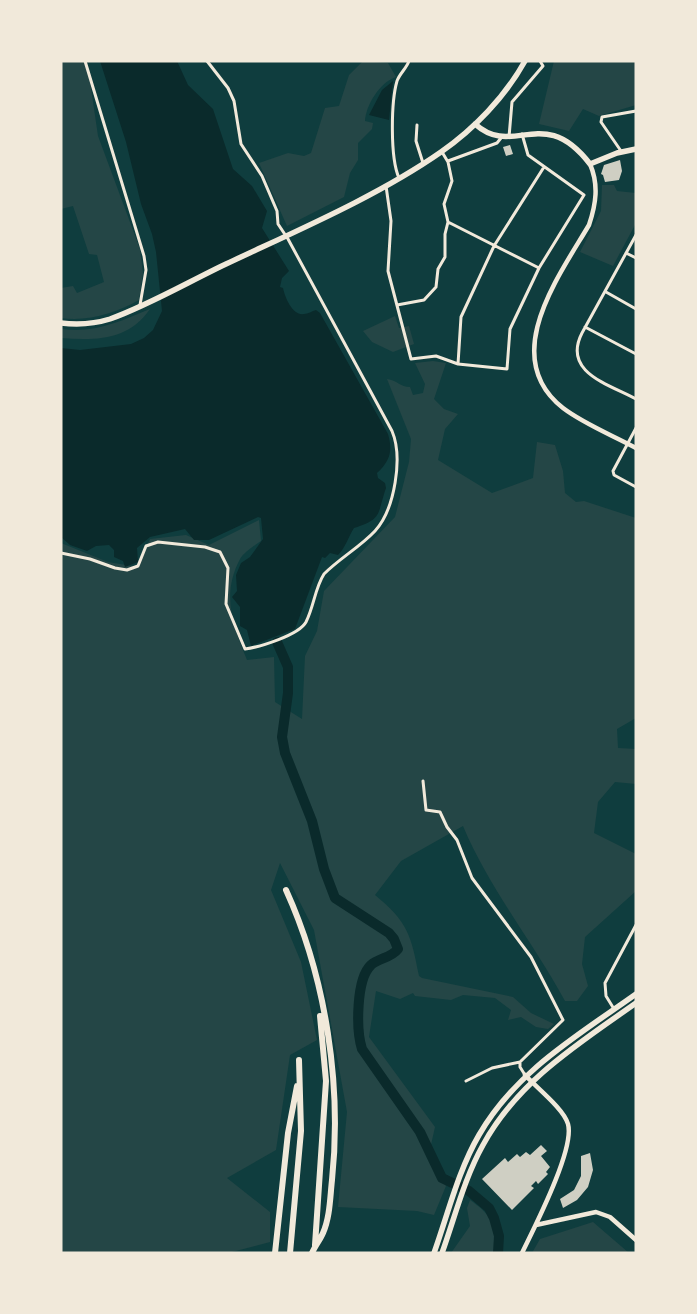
<svg xmlns="http://www.w3.org/2000/svg" width="697" height="1314" viewBox="0 0 697 1314" font-family="Inter,sans-serif">
  <rect width="100%" height="100%" fill="#0f3d3e"/>
  <path fill="#244646" d="M61 61H87L98 136 140 249 143 273 139 300C116 313 88 322 61 318V288L73 286 77 293 104 282 97 255 89 254 73 206 61 209Z
    M363 61 388 63 396 77C380 82 366 105 365 121L373 123 372 129 358 143V160L350 173 344 197 287 226 259 163 288 153 304 156 311 153 325 108 339 106 349 75Z
    M554 61H636V105L599 116 583 109 569 131 539 124Z
    M602 185H614L617 191 636 193V223L613 266 580 252 601 211Z
    M150 309C129 340 96 341 61 338V329C94 334 121 321 150 309Z
    M395 316 399 328 409 326 414 344 393 352 372 342 363 331Z
    M433 361 446 363 434 399 444 409 458 414 445 429 438 460 492 493 533 478 537 442 555 445 563 471 565 493 576 502 584 501 636 518V718L617 729 618 748 636 749V784L615 782 598 802 594 833 636 854V891L585 937 582 964 588 986 577 1001H565C533 942 489 888 463 826L401 861 375 895C408 922 411 935 419 976L422 978 513 997 531 1013 554 1024 548 1029 536 1027 521 1017 508 1020 511 1010 495 998 463 995 451 1000 415 996 413 993 400 999 376 991 369 1037 435 1127 428 1158 446 1186 434 1215 417 1211 338 1207 347 1112 314 930 280 863 271 890 301 962 317 1040 290 1055 276 1150 227 1178 270 1212V1242L228 1253H61V543L108 562 138 567 150 539 186 535 209 545 259 520 261 541C254 546 244 552 240 559 221 595 233 625 247 660L274 657 275 702 302 719 305 656 317 631 324 591 395 517 409 462 411 439 387 379C397 380 400 387 410 387L413 395 423 393 425 384 415 363Z
    M470 1200C490 1214 501 1227 494 1253H451L470 1226 467 1208Z
    M593 1222 629 1253H532L540 1239Z"/>
  <path fill="#0a2a2b" d="M100 61H177L188 85 213 109 233 169 252 186 267 211 262 228 289 271 282 278 280 287 283 288C285 298 293 316 304 314 308 314 312 311 316 310L320 313 388 434C393 451 390 461 377 473L378 478 385 483 386 488C377 514 383 519 354 528 348 537 346 547 338 555L330 553 325 558 322 557 295 629 251 646 247 630 240 626V607L232 597 237 591 236 575 241 563 250 557 263 539 261 518 258 517 209 540H194L185 529 150 537 137 548 138 562 125 567 123 561 114 557V550L109 545 96 546 87 551 70 545 61 537V348L80 350 131 344 144 338 153 330 162 311 156 252 152 234 141 204 126 142Z
    M393 81 389 120 369 115 382 90Z"/>
  <g fill="none" stroke-linecap="round" stroke-linejoin="round">
    <path stroke="#0a2a2b" stroke-width="10" d="M277 642 288 667V693L282 737 285 753 312 821 324 869 335 898 389 933 394 939 398 949C391 958 379 958 371 965 356 979 356 1030 362 1049L420 1132 442 1178 469 1191 489 1208 494 1218 499 1236 498 1253"/>
  </g>
  <path fill="#cfcfc3" d="M510 145 513 154 506 156 503 147Z
    M620 160 622 171 619 180 605 182 603 175 601 174 604 165Z
    M541 1145 547 1151 541 1156 550 1167 546 1172 548 1174 538 1184 536 1181 531 1186 534 1188 512 1210 482 1179 505 1158 508 1162 517 1154 520 1157 526 1152 530 1155Z
    M590 1153 593 1170 588 1187 577 1200 563 1208 560 1199 574 1190 581 1176V1156Z"/>
  <g fill="none" stroke-linecap="round" stroke-linejoin="round">
    <path stroke="#f1e9da" stroke-width="3" d="M85 61 144 256 146 270 140 305
      M417 125 416 141 423 163
      M522 134 528 155 584 195 539 268 510 329 507 369 458 364 461 317 494 246 544 167
      M509 137 512 102 543 66 540 61
      M621 151 601 122 602 117 636 111
      M448 161 497 143 501 138
      M399 178C390 158 391 102 397 81 400 73 406 69 409 61
      M386 186 391 221 388 271 411 359 436 356 458 364
      M448 222 539 268
      M636 235 582 333C562 372 608 384 636 399
      M626 253 636 258
      M606 292 636 309
      M397 305 424 300 436 287 438 269 445 257V234L448 222 444 204 452 181 448 162 442 152
      M585 327 636 354
      M636 428 613 471 614 475 636 487
      M61 553 90 559 115 568 127 570 138 566 146 546 158 542 205 547 220 552 228 568 226 604 245 649C260 647 299 635 306 622 314 606 315 588 324 574 340 558 360 547 375 531 395 509 403 457 392 431L288 239 278 224 277 211 262 176 241 144 234 101 228 88 207 61
      M423 781 426 810 440 812 447 827 457 840 472 878 531 957 563 1020 520 1062V1067L525 1075
      M614 1009 606 996 605 983 636 925
      M466 1081 492 1068 520 1062"/>
    <path stroke="#f1e9da" stroke-width="4.5" d="M590 164C599 185 596 204 589 225 559 276 498 357 563 408 584 424 612 435 636 448
      M536 1225 596 1212 610 1217 636 1240
      M522 1253C534 1228 575 1149 568 1124 564 1109 537 1088 525 1075"/>
    <path stroke="#f1e9da" stroke-width="5.5" d="M475 124C514 159 543 103 590 164L617 153 636 149
      M61 323C78 325 94 324 110 319 147 306 190 281 226 264 296 231 378 196 441 152 474 129 505 97 525 61"/>
    <path stroke="#f1e9da" stroke-width="5.5" d="M434 1253C448 1214 458 1171 479 1135 516 1071 577 1036 636 994
      M442 1253C455 1217 464 1179 483 1145 518 1081 578 1044 636 1003"/>
    <path stroke="#f1e9da" stroke-width="6" d="M286 890C326 978 342 1085 332 1180 330 1198 330 1217 323 1233 320 1240 315 1246 312 1253
      M315 1245 326 1081 320 1016
      M275 1253 288 1133 297 1086
      M290 1253 301 1131 299 1060"/>
  </g>
  <rect width="697" height="1314" fill="none" stroke="#f1e9da" stroke-width="125"/>
</svg>
